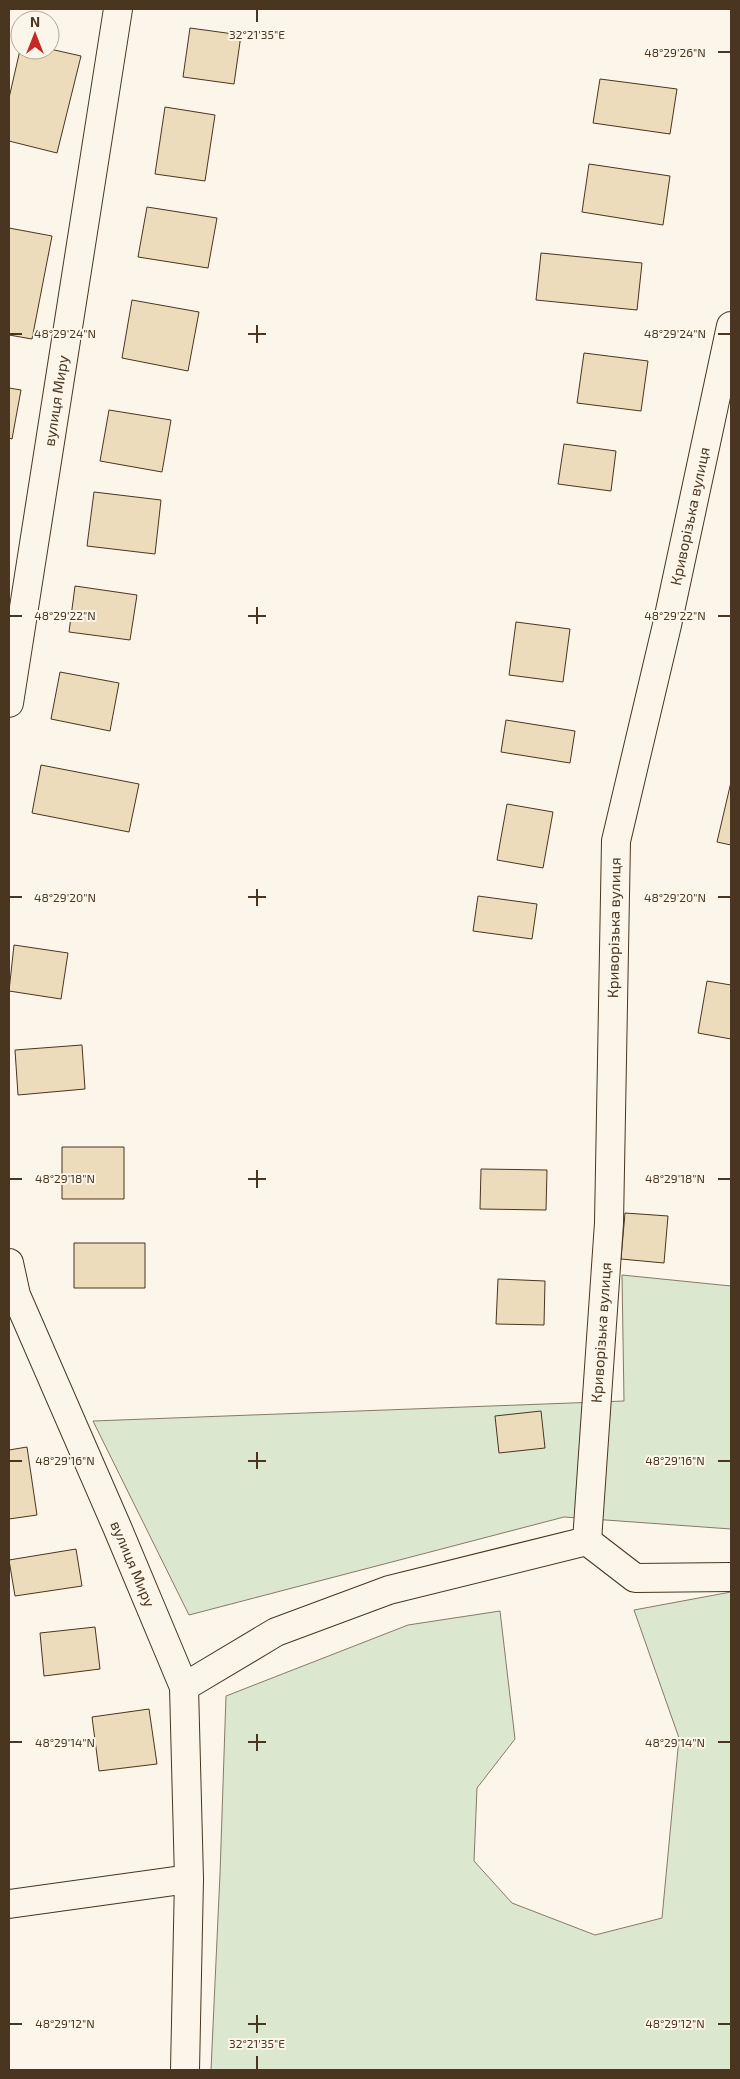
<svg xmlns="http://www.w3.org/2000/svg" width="740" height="2079" viewBox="0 0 740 2079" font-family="'Exo 2',sans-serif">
  <rect width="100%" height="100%" fill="#fbf6e9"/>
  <path fill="#dce7d0" stroke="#887966" d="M622 1275 731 1286V1529L564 1517 189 1615 93 1421 624 1401Z
    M731 1592V2070H211L220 1874 226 1696 408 1625 500 1611 515 1739 477 1788 474 1861 512 1903 595 1935 662 1918 679 1738 634 1610Z"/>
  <path fill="#ecdcbc" stroke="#4a3520" d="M190 28 241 35 234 84 183 77Z
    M50 49 81 56 57 153 9 141V98L20 50Z
    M600 79 677 89 670 134 593 123Z
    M165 107 215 115 205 181 155 174Z
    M589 164 670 176 663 225 582 212Z
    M147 207 217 218 208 268 138 257Z
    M9 228 52 236 32 339 9 335Z
    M541 253 642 263 637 310 536 300Z
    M132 300 199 312 188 371 122 358Z
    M584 353 648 361 641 411 577 403Z
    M9 388 21 390 12 439 9 438Z
    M109 410 171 420 162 472 100 461Z
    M564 444 616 451 611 491 558 484Z
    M94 492 161 500 155 554 87 546Z
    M75 586 137 595 130 640 69 632Z
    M516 622 570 629 563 682 509 675Z
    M60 672 119 683 110 731 51 719Z
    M506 720 575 731 570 763 501 752Z
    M41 765 139 784 129 832 32 813Z
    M731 782V845L717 842Z
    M507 804 553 812 543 868 497 860Z
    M478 896 537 904 532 939 473 931Z
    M14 945 68 953 61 999 9 991Z
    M707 981 731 985V1039L698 1033Z
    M82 1045 85 1089 18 1095 15 1050Z
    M62 1147H124V1199H62Z
    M481 1169 547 1170 546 1210 480 1209Z
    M625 1213 668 1216 664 1263 621 1259Z
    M74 1243H145V1288H74Z
    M498 1279 545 1281 544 1325 496 1324Z
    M541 1411 545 1448 499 1453 495 1416Z
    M27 1447 37 1515 9 1519V1450Z
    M76 1549 82 1586 15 1596 9 1560Z
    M95 1627 100 1669 44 1676 40 1633Z
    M149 1709 157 1764 99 1771 92 1717Z"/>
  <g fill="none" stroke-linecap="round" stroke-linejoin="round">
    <g stroke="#4a3520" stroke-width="30">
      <g id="street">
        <path id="s1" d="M9 703 118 9"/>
        <path id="s2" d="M9 1263 16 1295 117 1527 184 1687 189 1879 185 2070"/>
        <path id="s3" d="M587 1541 609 1223 616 841 667 625 731 326"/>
        <path d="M587 1541 635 1578 731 1577"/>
        <path d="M184 1687 276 1632 389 1590 587 1541"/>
        <path d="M9 1904 189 1879"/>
      </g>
    </g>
    <use href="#street" stroke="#fbf6e9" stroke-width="28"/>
  </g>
  <path fill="none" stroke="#4a3520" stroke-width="2" d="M257 10V22M718 52H730M257 325V343M10 334H22M248 334H266M718 334H730M257 607V624M10 616H22M248 616H266M718 616H730M257 889V906M10 897H22M248 897H266M718 897H730M257 1170V1188M10 1179H22M248 1179H266M718 1179H730M257 1452V1469M10 1461H22M248 1461H266M718 1461H730M257 1734V1751M10 1742H22M248 1742H266M718 1742H730M257 2015V2033M10 2024H22M248 2024H266M718 2024H730M257 2056V2069"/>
  <g text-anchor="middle" stroke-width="4" stroke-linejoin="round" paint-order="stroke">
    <g font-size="15" fill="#4a3520" stroke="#fbf6e9">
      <text dy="5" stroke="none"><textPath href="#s1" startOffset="306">вулиця Миру</textPath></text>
      <text dy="5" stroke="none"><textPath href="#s3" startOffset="1034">Криворізька вулиця</textPath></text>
      <text dy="5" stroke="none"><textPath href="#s3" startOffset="614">Криворізька вулиця</textPath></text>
      <text dy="5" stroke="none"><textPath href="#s3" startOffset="209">Криворізька вулиця</textPath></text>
      <text dy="5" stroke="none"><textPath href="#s2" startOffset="326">вулиця Миру</textPath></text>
    </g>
  </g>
  <g font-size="12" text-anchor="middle" fill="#4a3520" stroke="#fbf6e9" stroke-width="4" stroke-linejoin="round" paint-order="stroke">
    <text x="257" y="39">32°21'35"E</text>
    <text x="675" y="57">48°29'26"N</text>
    <text x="65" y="338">48°29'24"N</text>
    <text x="675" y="338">48°29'24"N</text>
    <text x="65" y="620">48°29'22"N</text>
    <text x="675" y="620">48°29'22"N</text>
    <text x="65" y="902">48°29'20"N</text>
    <text x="675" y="902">48°29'20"N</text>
    <text x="65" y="1183">48°29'18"N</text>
    <text x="675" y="1183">48°29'18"N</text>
    <text x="65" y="1465">48°29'16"N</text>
    <text x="675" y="1465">48°29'16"N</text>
    <text x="65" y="1747">48°29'14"N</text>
    <text x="675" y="1747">48°29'14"N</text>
    <text x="65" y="2028">48°29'12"N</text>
    <text x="675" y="2028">48°29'12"N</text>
    <text x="257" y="2048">32°21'35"E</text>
  </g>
  <rect width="740" height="2079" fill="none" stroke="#4a3520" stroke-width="20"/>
  <g transform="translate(35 35)"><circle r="24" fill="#fbf6e9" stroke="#b4a999"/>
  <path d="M0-4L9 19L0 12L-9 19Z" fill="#c62828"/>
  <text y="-8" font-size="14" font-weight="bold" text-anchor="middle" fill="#4a3520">N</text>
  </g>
</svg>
